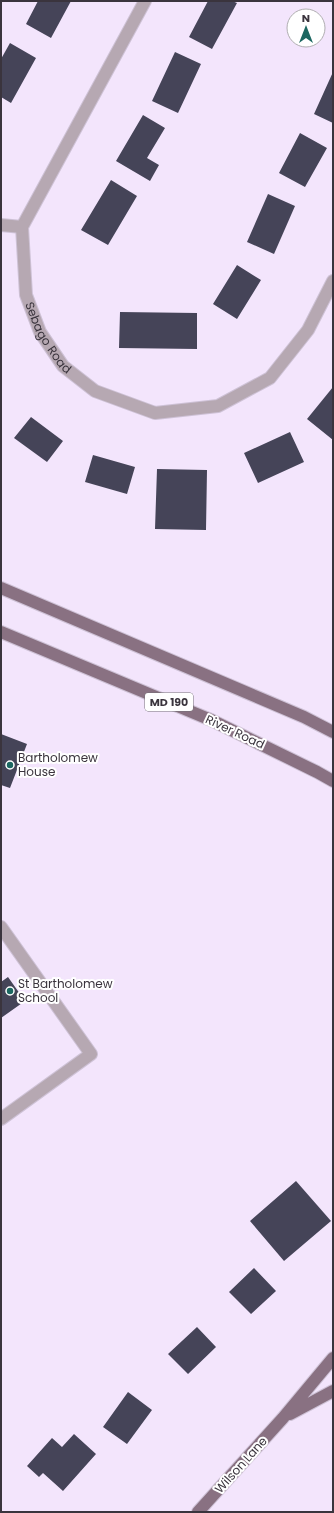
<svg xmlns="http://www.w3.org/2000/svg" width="334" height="1513" viewBox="0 0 334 1513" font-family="Poppins,sans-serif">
  <rect width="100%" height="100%" fill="#f3e5fc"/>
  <path fill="#454458" d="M38 1H71L51 38 26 24Z
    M208 1H232L237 3 212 49 189 37Z
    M10 43 36 58 11 103 1 97V59Z
    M175 52 201 64 178 113 152 101Z
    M333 72V123L314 114Z
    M143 115 165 128 147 158 159 165 150 181 116 161Z
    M300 133 327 148 305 187 279 173Z
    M111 180 137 196 108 245 81 230Z
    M268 194 295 206 274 254 247 242Z
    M237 265 261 280 237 319 213 304Z
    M120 312 197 313V349L119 348Z
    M333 387V440L307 419Z
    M31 417 63 441 47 462 14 438Z
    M290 432 304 462 258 483 244 453Z
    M93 455 135 467 127 494 85 482Z
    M157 469 207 470 206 530 155 529Z
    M1 734 27 744 10 788 1 785Z
    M8 977 25 1001 1 1018V982Z
    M296 1181 331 1221 284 1261 250 1221Z
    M254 1268 276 1291 251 1314 229 1292Z
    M197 1327 216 1347 188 1374 168 1354Z
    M128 1392 152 1410 127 1444 103 1427Z
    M74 1434 96 1454 63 1491 43 1473 39 1477 27 1466 52 1438 62 1447Z"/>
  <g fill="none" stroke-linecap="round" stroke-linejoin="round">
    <g stroke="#cec2d6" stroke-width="14">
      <g id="minor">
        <path id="s1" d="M145 1 22 227 26 295 40 332 63 366 95 391 155 413 218 406 270 378 308 330 333 281"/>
        <path d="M1 225 22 227"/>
        <path d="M1 927 91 1054 1 1119"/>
      </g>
    </g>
    <g stroke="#cec2d6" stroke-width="14">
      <path id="major" d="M1 588 304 717 333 732
        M1 632 211 720 317 772 333 781
        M290 1414 333 1391
        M198 1512 283 1418 333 1358"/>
    </g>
    <use href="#minor" stroke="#b6a8b2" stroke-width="12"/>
    <use href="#major" stroke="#897182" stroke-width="12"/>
  </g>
  <g fill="#1c6761" stroke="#fff" stroke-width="1.5">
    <circle cx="10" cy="765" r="4"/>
    <circle cx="10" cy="991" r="4"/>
  </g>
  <g text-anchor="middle" stroke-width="4" stroke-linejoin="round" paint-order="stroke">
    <rect fill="#fff" stroke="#757177" stroke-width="1" x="145" y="693" width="48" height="18" rx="3"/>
    <g font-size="11" font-weight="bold" fill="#3a343d">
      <text x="169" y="706">MD 190</text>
    </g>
    <g font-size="12" fill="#3a343d" stroke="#fff">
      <text dy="4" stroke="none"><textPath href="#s1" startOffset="374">Sebago Road</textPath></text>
      <text transform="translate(235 732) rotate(25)" y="4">River Road</text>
      <text transform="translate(241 1465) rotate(-48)" y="4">Wilson Lane</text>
    </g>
    <g font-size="12" fill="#3a343d" stroke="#fff" text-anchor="start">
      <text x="18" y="762">Bartholomew<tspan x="18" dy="14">House</tspan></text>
      <text x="18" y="988">St Bartholomew<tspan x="18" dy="14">School</tspan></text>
    </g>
  </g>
  <rect width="334" height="1513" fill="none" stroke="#3a343d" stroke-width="4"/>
  <g transform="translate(306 28)"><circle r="19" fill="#ffffff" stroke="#b0aeb1"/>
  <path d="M0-3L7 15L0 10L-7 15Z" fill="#1c6761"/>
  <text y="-6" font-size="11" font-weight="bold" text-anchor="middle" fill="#3a343d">N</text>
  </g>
</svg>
